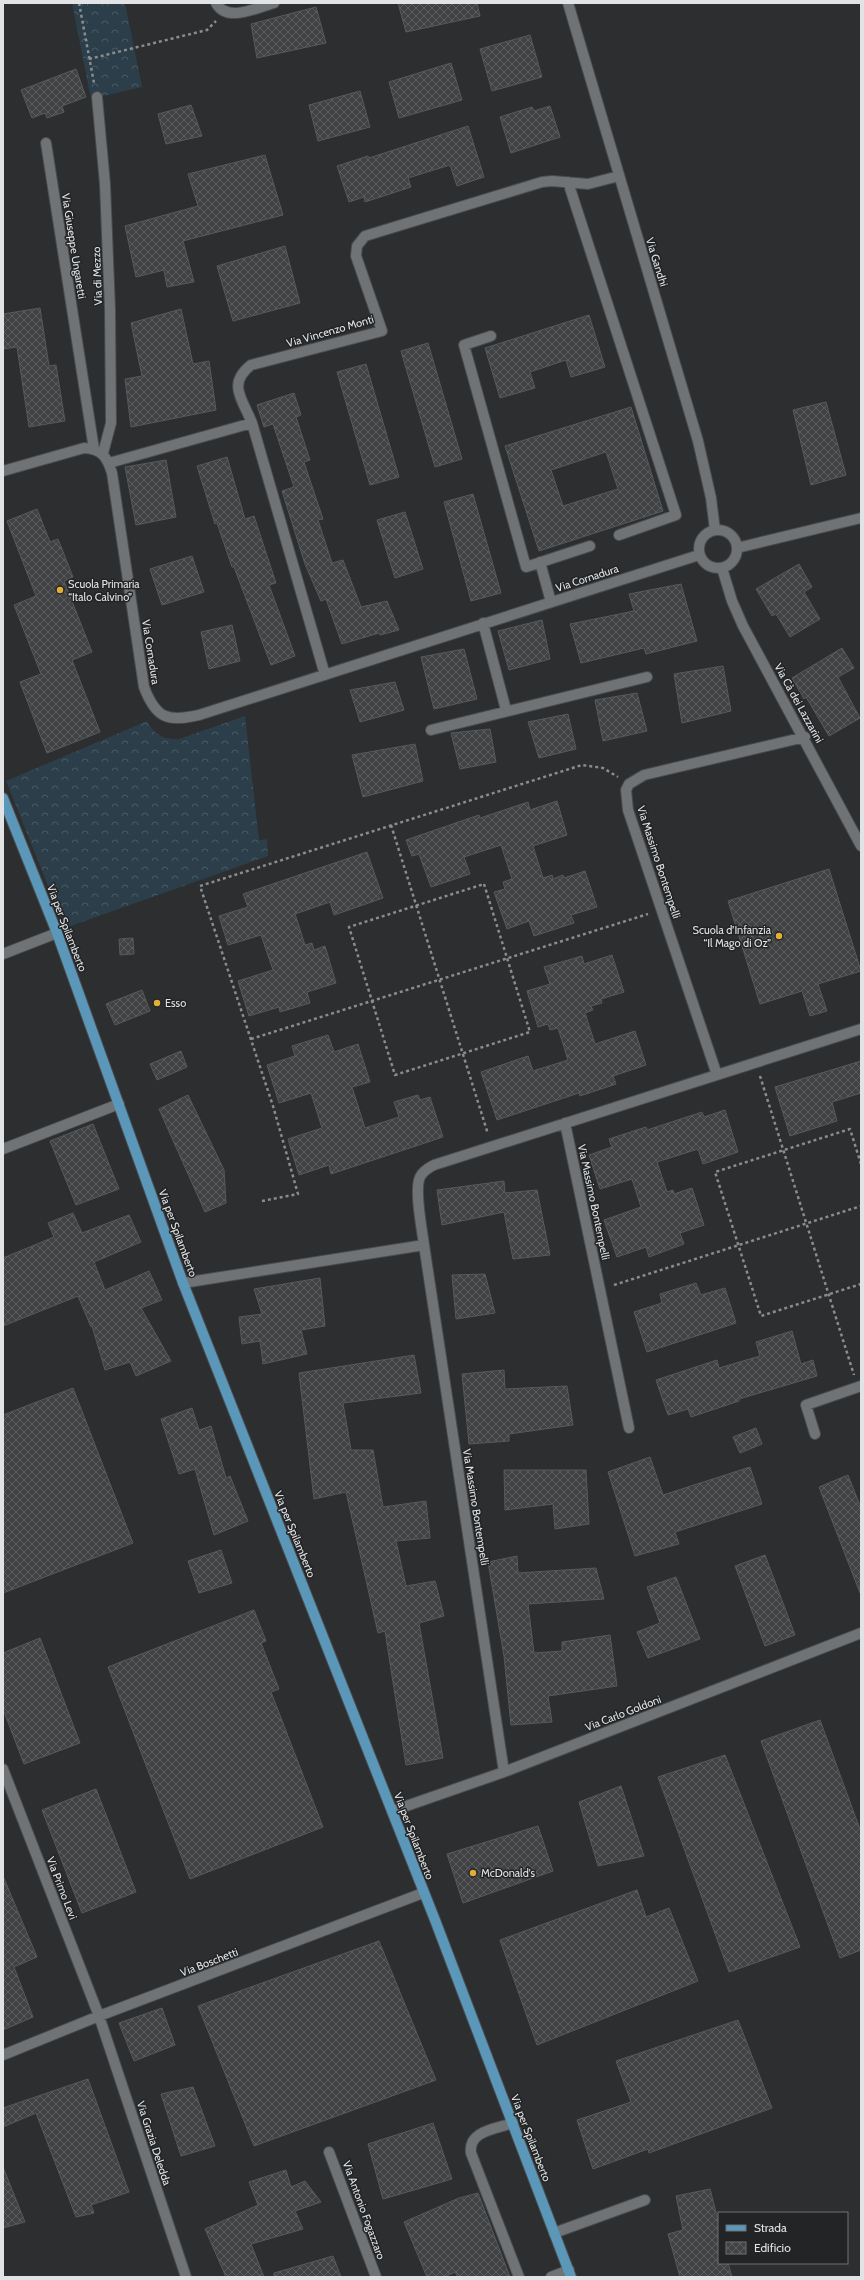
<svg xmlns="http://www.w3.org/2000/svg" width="864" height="2280" viewBox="0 0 864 2280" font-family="Cabin,sans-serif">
  <defs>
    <pattern id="forest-crowns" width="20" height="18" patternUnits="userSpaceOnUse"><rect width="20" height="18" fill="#2b3e4a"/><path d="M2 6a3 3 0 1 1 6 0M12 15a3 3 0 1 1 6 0" fill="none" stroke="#495a64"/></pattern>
    <pattern id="building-cross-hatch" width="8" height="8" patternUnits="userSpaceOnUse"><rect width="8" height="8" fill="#404244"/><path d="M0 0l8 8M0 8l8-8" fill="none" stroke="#5b5d5f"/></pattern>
  </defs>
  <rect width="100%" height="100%" fill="#2c2e30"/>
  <path fill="url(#forest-crowns)" d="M72 3H125L142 87 91 99Z
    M245 716 259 840 267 839 268 856 65 928 6 781 147 721C154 734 162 740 179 739Z"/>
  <path fill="url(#building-cross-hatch)" stroke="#575a5c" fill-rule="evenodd" d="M398 3H477L480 16 406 32Z
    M316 7 326 43 257 58 251 24Z
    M530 35 542 77 492 91 480 49Z
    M451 63 462 100 399 118 389 82Z
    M76 69 86 97 62 106 64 112 47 118 45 113 32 118 21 90Z
    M360 91 370 127 318 141 309 105Z
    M191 105 202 136 166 144 158 114Z
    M550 106 560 137 511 153 500 117 532 107 534 111Z
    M468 126 484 177 457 186 450 165 408 178 411 187 365 202 364 197 349 202 337 166 368 156 369 158Z
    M265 155 283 215 183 241 194 282 167 287 164 270 136 277 125 226 198 206 188 174Z
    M285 246 300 303 233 321 217 266Z
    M40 308 49 366 56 365 65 421 29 427 17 347 3 349V314Z
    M181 309 193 364 209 361 216 410 131 427 125 379 142 376 131 323Z
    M589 315 605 367 571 377 566 360 530 372 535 388 500 398 485 348Z
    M428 343 462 459 435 467 401 351Z
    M366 364 399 477 370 485 337 372Z
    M294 393 301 415 296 417 310 460 304 462 323 519 318 520 332 563 343 560 361 607 387 601 399 630 380 635 379 633 342 644 326 599 321 601 305 564 282 491 294 487 273 424 264 427 257 405Z
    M826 402 846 475 811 485 793 410Z
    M631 407 663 511 539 551 505 446ZM606 452 618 489 563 506 551 470Z
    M227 457 245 519 254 516 276 583 269 585 295 656 271 665 234 567H232L217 523 215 524 197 466Z
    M166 460 176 517 136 525 125 467Z
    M473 494 501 593 471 601 444 502Z
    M37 509 50 542 58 539 73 577 64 581 92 652 72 660 100 732 47 753 20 682 41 674 14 605 36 596 7 521Z
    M405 512 423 569 395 578 377 520Z
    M192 556 204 592 162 605 150 569Z
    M799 564 812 587 804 592 820 619 790 637 776 614 772 616 756 589Z
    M681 584 697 641 646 654 644 648 581 663 570 624 634 611 629 594Z
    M542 620 550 659 509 670 498 631Z
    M232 625 240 661 209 669 201 632Z
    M842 648 854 668 838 677 860 718 829 736 806 697 804 699 792 678Z
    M464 649 477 699 434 709 421 657Z
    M723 666 731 711 682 723 674 674Z
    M395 682 404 710 360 722 350 690Z
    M637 693 647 731 603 741 595 700Z
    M568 714 576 749 539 758 528 722Z
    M490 729 496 762 460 769 451 733Z
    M415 744 423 781 363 797 352 755Z
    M557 801 567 835 533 846 543 878 552 875 553 879 563 875 564 878 585 871 597 907 571 915 574 923 534 936 529 921 507 929 494 892 505 889 503 882 512 879 501 845 464 857 470 874 431 887 419 854 412 856 406 840 479 815 480 818 528 802 530 810Z
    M367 852 383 898 334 915 330 902 295 914 305 945 312 943 314 950 325 946 336 983 307 992 310 1003 280 1012 279 1007 249 1016 238 981 273 970 261 935 228 945 219 916 248 907 243 894Z
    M829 869 861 971 818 984 827 1011 810 1016 802 991 760 1004 728 901Z
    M133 938 134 954 120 955 119 939Z
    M612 955 624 992 601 999 602 1003 591 1006 593 1010 585 1013 595 1044 635 1031 646 1065 613 1076 616 1084 580 1096 579 1093 497 1120 481 1072 528 1056 533 1071 568 1060 558 1028 550 1030 548 1024 538 1027 527 991 550 984 544 967 582 956 584 964Z
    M142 990 150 1011 115 1025 106 1004Z
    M328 1035 334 1052 358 1044 370 1082 352 1087 365 1128 399 1117 394 1102 418 1095 420 1100 430 1097 443 1137 331 1174 329 1165 299 1175 288 1139 322 1128 311 1093 279 1103 267 1065 295 1056 292 1046Z
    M181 1051 187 1067 157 1080 150 1064Z
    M861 1061V1093L832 1102 837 1121 790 1136 775 1087Z
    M188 1095 224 1170 226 1203 205 1212 159 1109Z
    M725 1110 738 1152 703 1164 698 1149 657 1162 667 1192 673 1190 674 1194 692 1188 704 1225 680 1233 684 1244 649 1257 646 1247 617 1257 604 1220 641 1207 632 1179 600 1189 589 1155 612 1147 609 1139 646 1127 647 1130 702 1112 704 1117Z
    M93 1124 119 1189 76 1205 50 1141Z
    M504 1181 505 1193 537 1190 550 1255 513 1259 504 1212 442 1225 437 1190Z
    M73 1213 82 1233 129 1215 141 1242 94 1262 105 1290 149 1271 162 1300 141 1308 171 1361 136 1376 130 1362 105 1370 92 1326 91 1327 78 1296 3 1326V1258L54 1237 48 1223Z
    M485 1274 495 1313 456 1319 452 1275Z
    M320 1278 325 1326 301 1330 307 1354 263 1364 260 1341 242 1344 239 1317 262 1314 254 1289Z
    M696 1283 701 1295 725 1288 736 1323 647 1352 634 1312 662 1303 660 1294Z
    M792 1331 801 1364 813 1360 817 1376 739 1399V1401L691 1417 688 1409 668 1415 656 1380 717 1360 719 1368 760 1356 756 1342Z
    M414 1355 421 1393 343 1403 351 1450H373L383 1507 426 1501 430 1538 396 1541 406 1586 435 1581 444 1616 419 1623 443 1758 406 1765 385 1631 378 1633 346 1492 314 1499 299 1373Z
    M504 1370 505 1389 567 1386 573 1425 509 1434V1441L469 1444 462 1374Z
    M73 1388 133 1543 3 1593V1415Z
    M192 1408 199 1430 211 1426 226 1478 230 1476 248 1521 214 1535 195 1469 179 1474 161 1419Z
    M756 1428 762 1444 740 1453 733 1437Z
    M650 1457 663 1495 750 1467 762 1504 675 1532 679 1544 635 1556 608 1472Z
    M504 1470H586L589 1524 555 1529 553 1504 505 1510Z
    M848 1475 861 1508 860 1593 819 1487Z
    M221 1550 232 1583 199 1593 188 1561Z
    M765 1555 795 1635 765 1646 735 1566Z
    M517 1556 518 1573 596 1568 604 1599 528 1604 534 1653 562 1651V1642L610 1635 617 1686 548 1696 552 1722 511 1725 504 1656 488 1562Z
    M676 1577 700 1639 648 1658 637 1632 660 1623 647 1587Z
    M254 1610 266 1641 261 1643 279 1689 271 1692 323 1827 190 1879 108 1667Z
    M40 1638 80 1743 24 1764 3 1709V1653Z
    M820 1720 861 1832V1950L840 1958 761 1741Z
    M725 1755 800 1947 729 1972 658 1777Z
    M621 1786 644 1856 598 1866 579 1802Z
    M96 1789 136 1892 82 1913 42 1810Z
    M538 1826 553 1871 463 1903 447 1854Z
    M3 1876 37 1957 14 1967 33 2017 3 2030Z
    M637 1890 646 1917 669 1908 698 1981 537 2045 500 1940Z
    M379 1941 436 2080 254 2146 198 2006Z
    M162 2008 175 2045 134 2061 119 2023Z
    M738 2020 772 2108 649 2153 648 2149 593 2169 577 2120 631 2102 616 2061Z
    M88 2079 129 2192 91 2205 94 2213 76 2217 36 2113 3 2127V2108Z
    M193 2087 215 2146 181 2156 161 2094Z
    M433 2123 452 2179 383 2199 368 2144Z
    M3 2167 25 2222 3 2228Z
    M286 2170 291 2187 305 2181 321 2202 295 2211 303 2229 251 2244 264 2277H226L205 2229 258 2205 249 2182Z
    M710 2189 719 2224V2263H728L732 2277H680L668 2234 683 2230 676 2196Z
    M478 2193 510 2277H458L455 2272 444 2277H427L404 2222 459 2198Z
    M333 2256 341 2277H274V2273Z"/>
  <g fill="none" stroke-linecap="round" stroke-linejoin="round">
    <g stroke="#494b4d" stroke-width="12">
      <path id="minor" d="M216 3C227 23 256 8 274 3
        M568 3 698 441 711 498 715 530
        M97 97 105 184 110 309 111 423 103 453
        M46 143 94 449
        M568 182 676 515 619 535
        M491 336 464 345 526 567 590 546
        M109 463 252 423
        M3 471 84 448C102 449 107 457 112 473L144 687C156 719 168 722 199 715L699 555
        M699 549a19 19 0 1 1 38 0a19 19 0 1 1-38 0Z
        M737 548 861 518
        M540 562 551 602
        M722 568 732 601 743 626 861 846
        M483 623 506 710
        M325 675 252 423C242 398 227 384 251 365L382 331 356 256 357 246 365 236 542 182 552 181 588 184 619 176
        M431 730 647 677
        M3 954 57 933
        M717 1075 628 810 626 790 629 784 644 775 805 737
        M565 1123 629 1428
        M3 1149 119 1104
        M183 1283 424 1245
        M815 1434 806 1405 861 1386
        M3 1769 99 2016 186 2277
        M504 1772 424 1245C422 1229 414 1190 420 1177 423 1171 428 1168 434 1165L861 1029
        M392 1811 504 1772 861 1633
        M3 2055 99 2016 423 1893
        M513 2123C495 2129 468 2131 471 2153L519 2277
        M329 2152 376 2277
        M554 2233 645 2200
        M551 2277 569 2270"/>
    </g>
    <g stroke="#494b4d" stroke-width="12">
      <path id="major" d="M3 798 57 933 183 1283 435 1920 571 2277"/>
    </g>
    <path stroke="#8a8c8e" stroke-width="2.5" stroke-dasharray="3 3" stroke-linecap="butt" d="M79 3 94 83
      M89 59 207 30 216 21
      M391 825 488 1134
      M484 884 530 1032 395 1075 349 927Z
      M251 1039 648 914
      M760 1076 854 1375
      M861 1164 850 1129 715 1172 761 1316 861 1284
      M262 1201 298 1194 273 1106 200 886 582 765 603 768 618 777
      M614 1285 861 1206"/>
    <use href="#minor" stroke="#707375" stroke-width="10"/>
    <use href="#major" stroke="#5a97b9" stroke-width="10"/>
  </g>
  <g fill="#e0b034" stroke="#222426" stroke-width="1.5">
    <circle cx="60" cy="590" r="4"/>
    <circle cx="779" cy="936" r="4"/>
    <circle cx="157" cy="1003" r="4"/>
    <circle cx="473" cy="1873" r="4"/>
  </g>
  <g text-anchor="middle" stroke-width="3" stroke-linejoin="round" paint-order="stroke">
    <g font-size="11" fill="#e1e3e4" stroke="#222426">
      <text transform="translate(74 246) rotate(81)" y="4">Via Giuseppe Ungaretti</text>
      <text transform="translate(657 262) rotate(73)" y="4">Via Gandhi</text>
      <text transform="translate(97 276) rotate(-92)" y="4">Via di Mezzo</text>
      <text transform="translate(330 331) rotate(-16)" y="4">Via Vincenzo Monti</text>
      <text transform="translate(587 578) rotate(-18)" y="4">Via Cornadura</text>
      <text transform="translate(151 652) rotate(81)" y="4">Via Cornadura</text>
      <text transform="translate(799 703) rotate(61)" y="4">Via Cà dei Lazzarini</text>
      <text transform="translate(659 862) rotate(72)" y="4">Via Massimo Bontempelli</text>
      <text transform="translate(67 928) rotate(69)" y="4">Via per Spilamberto</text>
      <text transform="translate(594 1202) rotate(78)" y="4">Via Massimo Bontempelli</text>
      <text transform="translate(178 1233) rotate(70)" y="4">Via per Spilamberto</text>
      <text transform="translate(476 1507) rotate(81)" y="4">Via Massimo Bontempelli</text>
      <text transform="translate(295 1534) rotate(68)" y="4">Via per Spilamberto</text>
      <text transform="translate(623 1713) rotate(-21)" y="4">Via Carlo Goldoni</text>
      <text transform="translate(414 1836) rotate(69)" y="4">Via per Spilamberto</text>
      <text transform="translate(62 1888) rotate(69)" y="4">Via Primo Levi</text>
      <text transform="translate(209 1962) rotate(-21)" y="4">Via Boschetti</text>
      <text transform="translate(531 2138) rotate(69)" y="4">Via per Spilamberto</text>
      <text transform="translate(154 2143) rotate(72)" y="4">Via Grazia Deledda</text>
      <text transform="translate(364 2210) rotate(70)" y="4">Via Antonio Fogazzaro</text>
    </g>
    <g font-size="11" fill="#e1e3e4" stroke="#222426" text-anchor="start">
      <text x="68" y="588">Scuola Primaria<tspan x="68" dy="13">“Italo Calvino”</tspan></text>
      <text x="771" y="934" text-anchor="end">Scuola d’Infanzia<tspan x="771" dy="13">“Il Mago di Oz”</tspan></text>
      <text x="165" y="1007">Esso</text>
      <text x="481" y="1877">McDonald's</text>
    </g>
  </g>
  <rect width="864" height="2280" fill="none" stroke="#e1e3e4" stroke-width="8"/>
  <rect x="718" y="2212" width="130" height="52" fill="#222426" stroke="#6e7072"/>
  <rect x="726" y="2225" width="20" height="6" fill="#5a97b9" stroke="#6e7072"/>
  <text x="754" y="2232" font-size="12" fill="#e1e3e4">Strada</text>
  <rect x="726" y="2242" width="20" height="12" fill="url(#building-cross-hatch)" stroke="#6e7072"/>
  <text x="754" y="2252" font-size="12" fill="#e1e3e4">Edificio</text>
</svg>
